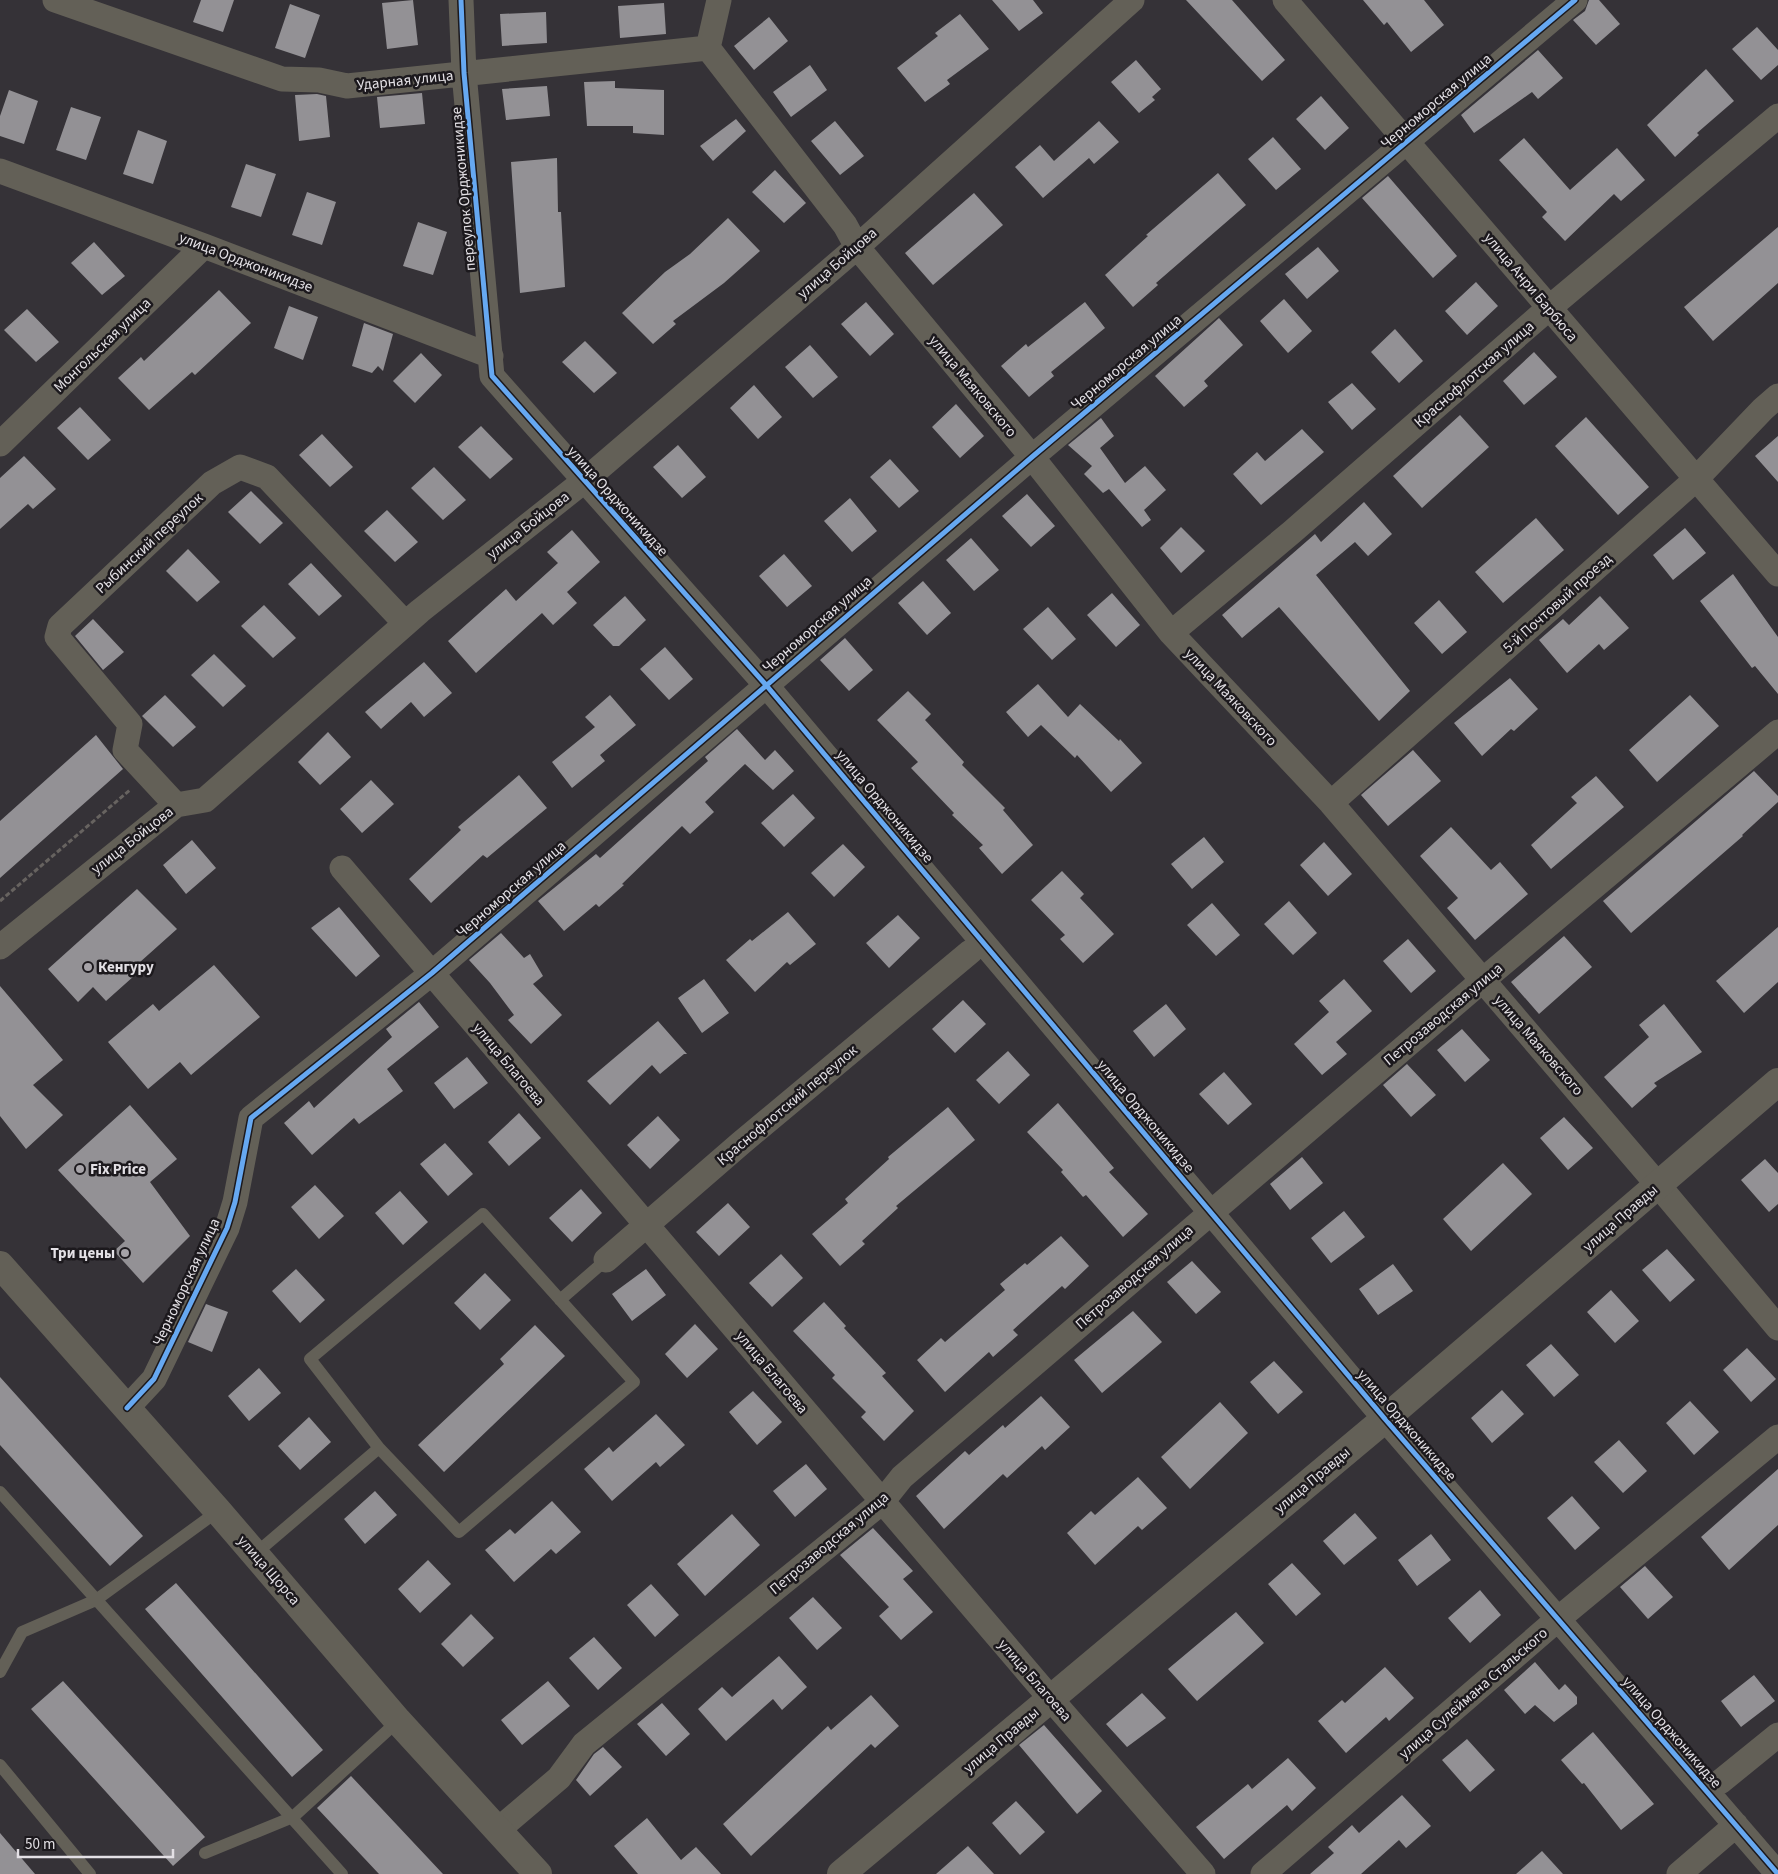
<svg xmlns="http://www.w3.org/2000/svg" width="1778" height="1874" viewBox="0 0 1778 1874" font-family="'Source Sans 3',sans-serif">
  <rect width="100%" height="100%" fill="#353237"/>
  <path fill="#939195" d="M201 0H234L223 32 193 22Z
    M413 0 418 45 387 49 382 3Z
    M992 0H1033L1043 13 1019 31Z
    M1186 0H1232L1285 60 1262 81Z
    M1363 0H1424L1444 25 1411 52 1387 22 1384 25Z
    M1589 0H1599L1620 24 1596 45 1573 20 1585 11Z
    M664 3 666 34 620 38 618 6Z
    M290 4 320 15 305 58 275 48Z
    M546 12 547 43 502 46 500 14Z
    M960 14 989 49 947 80 950 84 925 102 897 68 938 36 935 33Z
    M769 17 788 41 754 70 734 46Z
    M1757 27 1778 50V65L1761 80 1732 49Z
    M1538 50 1563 78 1538 99 1532 92 1474 133 1461 115Z
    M1136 60 1161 89 1152 97 1155 100 1139 113 1111 82Z
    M810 65 827 90 791 117 773 92Z
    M1706 69 1734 101 1697 133 1699 135 1675 157 1647 125Z
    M615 81V88L664 90V135L633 133V126H587L584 82Z
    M547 86 550 116 506 120 502 89Z
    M9 90 38 101 24 144 0 136V116Z
    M422 93 425 124 380 128 377 97Z
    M317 94 326 96 330 137 299 141 295 95Z
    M1321 96 1349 128 1325 150 1296 119Z
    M71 107 101 117 86 160 56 150Z
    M736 119 746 131 713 161 700 146Z
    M835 121 864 156 840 175 811 141Z
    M1099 121 1119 142 1094 164 1089 158 1043 198 1015 167 1040 145 1054 161Z
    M138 130 167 141 153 184 123 174Z
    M1273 137 1301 169 1276 190 1248 159Z
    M1524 138 1570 190 1617 148 1645 180 1621 201 1614 194 1565 241 1542 217 1547 212 1499 160Z
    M557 158 558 212H561L565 287 520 293 511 162Z
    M246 164 276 174 261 217 231 207Z
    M775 170 806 203 784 223 752 192Z
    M1218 173 1246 205 1156 283 1158 285 1133 307 1105 275 1148 236 1146 235Z
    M1388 176 1457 256 1433 278 1362 198Z
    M307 192 336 202 322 245 292 235Z
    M974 193 1003 225 933 285 905 253Z
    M728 218 760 251 724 283 673 321 676 324 653 344 622 313 665 272 690 254Z
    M418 222 447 232 433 275 403 266Z
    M1778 227V283L1713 341 1684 307Z
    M94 242 125 276 102 295 71 263Z
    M1318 247 1339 271 1307 299 1285 274Z
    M1476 282 1498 306 1467 335 1445 311Z
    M219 290 251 323 195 375 192 372 149 410 118 378 141 357 144 361Z
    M1284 299 1312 331 1288 353 1260 321Z
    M866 302 894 334 870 356 841 324Z
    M1085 302 1105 328 1051 372 1054 376 1029 397 1001 366 1026 344 1028 347Z
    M289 306 318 317 303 360 274 348Z
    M27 309 59 342 36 362 4 330Z
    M1219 318 1243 345 1204 381 1208 386 1184 407 1155 376Z
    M364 323 393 334 383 371 378 366 372 373 352 366Z
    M1395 329 1423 361 1399 383 1371 352Z
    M585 341 617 373 594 393 562 362Z
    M810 345 838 377 813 398 785 367Z
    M1534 352 1557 377 1524 405 1503 381Z
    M421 353 442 375 415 403 393 381Z
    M1352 383 1376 409 1352 430 1328 402Z
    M754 385 782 417 758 439 730 408Z
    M956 404 984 436 960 458 932 427Z
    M80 407 111 440 88 460 57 428Z
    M1460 415 1489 447 1422 508 1393 476Z
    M1586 417 1649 487 1618 515 1555 446Z
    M1101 418 1114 436 1100 448 1125 483 1145 466 1166 490 1144 510 1151 520 1142 527 1109 489 1103 493 1084 474 1092 466 1068 445Z
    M481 426 513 459 490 479 458 447Z
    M1302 429 1324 452 1261 505 1233 474 1257 452 1265 461Z
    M322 434 353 467 330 487 299 455Z
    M1778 436V482L1755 456Z
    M678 445 706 477 682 498 653 467Z
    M24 456 56 489 33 509 28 504 0 529V478Z
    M890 459 919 491 899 508 870 477Z
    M434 467 466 500 443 520 411 488Z
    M251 491 283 523 260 544 228 512Z
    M1027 494 1055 526 1031 547 1002 516Z
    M850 498 877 531 852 552 824 521Z
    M1364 502 1392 534 1368 556 1355 542 1316 575 1410 691 1379 721 1279 607 1242 638 1222 615 1315 534 1321 542Z
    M387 510 418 542 395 562 364 531Z
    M1536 518 1564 550 1503 603 1475 572Z
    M1181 527 1205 551 1181 573 1160 548Z
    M1685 528 1706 553 1673 580 1653 555Z
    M572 530 600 562 567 592 577 603 553 625 542 613 476 673 448 641 506 589 516 601 558 563 547 552Z
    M971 538 999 570 974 591 946 560Z
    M188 549 220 582 197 602 166 571Z
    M784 554 812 586 787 607 759 576Z
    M311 563 342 596 319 616 288 584Z
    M1733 574 1778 637V694L1755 666 1752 668 1700 601Z
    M923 581 951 613 927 635 898 603Z
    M1112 593 1140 625 1116 647 1087 615Z
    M625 596 646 620 619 646H613L593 625Z
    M1600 596 1629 628 1604 650 1599 644 1567 673 1539 640 1563 619 1569 625Z
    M1439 600 1467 632 1442 654 1414 623Z
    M264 605 296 638 273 658 241 626Z
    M1048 607 1076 639 1052 660 1023 629Z
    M93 619 124 652 103 670 75 636Z
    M845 638 873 670 849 691 820 660Z
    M665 647 693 679 669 700 640 669Z
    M214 654 246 686 223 707 191 675Z
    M424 662 452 693 424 717 411 702 381 729 365 712Z
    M1510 678 1538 709 1514 731 1511 729 1482 756 1454 723Z
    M1038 684 1068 717 1080 704 1119 741 1120 739 1142 763 1111 792 1077 755 1075 758 1041 725 1028 737 1006 712Z
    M908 691 931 714 925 720 964 762 962 765 1005 808 1003 810 1033 845 1002 874 979 848 983 845 952 815 954 813 911 768 918 762 877 720Z
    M165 695 196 727 173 747 142 716Z
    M610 695 636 725 600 755 605 761 572 788 552 762 595 727 585 717Z
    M1690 695 1719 726 1657 782 1629 750Z
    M737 729 765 760 775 750 794 771 773 790 745 764 705 802 714 812 690 834 682 826 622 884 624 885 599 907 596 904 564 931 538 901 596 854 600 858 708 761 705 757Z
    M328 732 351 757 320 785 298 762Z
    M96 735 123 769 0 878V821Z
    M1413 750 1441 781 1388 826 1361 795Z
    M1754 771 1778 796V802L1742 835 1743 836 1631 933 1603 901Z
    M519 775 547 808 487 858 483 855 431 903 409 879 461 830 458 827Z
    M1596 776 1624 807 1551 869 1531 845 1577 803 1571 797Z
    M371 780 394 804 362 833 340 809Z
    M793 794 815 818 784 847 761 823Z
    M1451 827 1491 870 1500 862 1528 894 1475 940 1447 908 1458 898 1420 856Z
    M1204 837 1224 862 1192 889 1171 864Z
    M192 840 216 868 186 894 163 865Z
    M1324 842 1352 874 1328 896 1300 865Z
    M843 844 865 867 834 897 811 873Z
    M1062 871 1084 894 1080 898 1114 934 1083 963 1060 939 1065 935 1031 900Z
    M137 889 177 929 130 971 134 976 106 1001 93 987 78 1002 48 969Z
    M1289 901 1317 933 1293 955 1264 924Z
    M1212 903 1240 935 1216 956 1187 925Z
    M339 907 380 956 356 977 311 928Z
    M788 912 816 944 790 965 787 962 755 992 726 960 750 939 752 941Z
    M898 915 920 938 889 968 866 943Z
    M1778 927V982L1744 1013 1716 981Z
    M501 933 524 958 530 954 543 976 533 984 562 1015 531 1044 508 1020 514 1015 490 983 469 960Z
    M1564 936 1592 967 1539 1014 1511 982Z
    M1408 939 1436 971 1411 993 1383 961Z
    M214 965 260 1017 191 1075 180 1062 148 1089 108 1042 153 1004 159 1011Z
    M704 979 729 1013 702 1033 678 998Z
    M1344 979 1372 1011 1336 1042 1347 1054 1322 1075 1294 1044 1329 1012 1319 1001Z
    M0 986 63 1060 33 1085 63 1115 26 1149 0 1116Z
    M963 1000 986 1024 955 1053 932 1029Z
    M419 1002 439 1027 387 1069 403 1091 359 1124 354 1118 312 1155 284 1123 309 1101 314 1108 392 1037 386 1029Z
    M1166 1004 1186 1029 1154 1057 1133 1031Z
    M1664 1004 1702 1052 1654 1083 1657 1086 1632 1108 1604 1077 1649 1037 1639 1025Z
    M658 1021 687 1054H684L660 1074 652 1065 610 1105 587 1081Z
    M1462 1029 1490 1060 1465 1082 1437 1050Z
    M1008 1051 1030 1075 999 1104 976 1080Z
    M467 1057 488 1083 454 1109 434 1083Z
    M1407 1064 1436 1095 1411 1117 1383 1085Z
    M1224 1072 1252 1104 1228 1125 1199 1094Z
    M1058 1103 1114 1168 1109 1172 1148 1214 1123 1237 1086 1195 1083 1197 1061 1172 1063 1170 1027 1132Z
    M130 1105 177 1159 150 1182 190 1236 143 1283 114 1251 125 1241 58 1170Z
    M948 1107 975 1140 896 1206 898 1208 862 1241 865 1244 840 1266 812 1234 848 1203 845 1199 889 1159 888 1157Z
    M519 1113 541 1138 509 1166 488 1142Z
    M658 1116 680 1140 650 1169 627 1145Z
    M1564 1117 1593 1148 1568 1170 1540 1138Z
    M445 1143 473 1174 448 1196 420 1164Z
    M1302 1157 1323 1183 1290 1210 1270 1184Z
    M1765 1159 1778 1173V1204L1769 1212 1741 1180Z
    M1503 1163 1532 1194 1471 1251 1443 1219Z
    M315 1185 344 1216 319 1239 291 1207Z
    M581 1189 602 1213 572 1242 549 1218Z
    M400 1191 428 1222 403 1245 375 1213Z
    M728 1203 750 1227 719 1256 696 1232Z
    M1344 1211 1365 1237 1331 1263 1311 1238Z
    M1061 1236 1089 1266 1065 1289 1062 1286 1013 1330 1018 1335 993 1357 989 1352 945 1392 917 1360 941 1338 945 1342 1005 1290 1000 1284 1025 1263 1027 1265Z
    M1667 1249 1695 1280 1670 1302 1642 1270Z
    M781 1254 803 1278 772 1307 749 1283Z
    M1192 1261 1221 1292 1196 1314 1167 1282Z
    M1393 1264 1413 1291 1378 1315 1359 1289Z
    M296 1269 325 1300 300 1323 272 1291Z
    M646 1269 666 1295 632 1321 612 1294Z
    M485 1273 511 1300 480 1330 454 1303Z
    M1611 1290 1639 1321 1615 1343 1587 1312Z
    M824 1302 846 1326 844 1328 886 1373 882 1376 914 1411 884 1441 861 1417 866 1412 832 1378 835 1375 793 1331Z
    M206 1304 228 1312 212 1352 188 1342Z
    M1133 1311 1162 1342 1102 1393 1074 1360Z
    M695 1324 718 1349 687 1378 665 1354Z
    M535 1325 565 1356 444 1472 418 1445 504 1364 500 1359Z
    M1551 1344 1579 1375 1554 1397 1526 1365Z
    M1747 1348 1776 1379 1751 1402 1723 1370Z
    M1274 1361 1303 1392 1278 1414 1250 1382Z
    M259 1368 281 1393 249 1421 228 1396Z
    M0 1377 143 1536 110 1566 0 1445Z
    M1502 1390 1524 1414 1492 1443 1471 1418Z
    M753 1391 782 1422 757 1445 729 1412Z
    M1041 1396 1070 1427 1045 1450 1042 1446 1007 1478 1003 1474 944 1529 916 1496 965 1451 969 1455 1003 1425 1005 1428Z
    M1690 1401 1719 1432 1694 1455 1666 1423Z
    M1220 1402 1248 1433 1190 1489 1161 1457Z
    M656 1414 685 1445 660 1467 656 1462 612 1501 584 1469 609 1447 613 1452Z
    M309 1417 331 1442 300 1470 278 1446Z
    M1619 1440 1647 1471 1623 1493 1594 1462Z
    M806 1464 827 1489 795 1517 773 1491Z
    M1778 1469V1525L1729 1570 1701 1537Z
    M1138 1477 1167 1508 1142 1530 1138 1526 1095 1565 1067 1533 1091 1511 1095 1515Z
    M375 1491 397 1515 365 1544 344 1519Z
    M1572 1496 1600 1528 1575 1550 1547 1518Z
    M552 1501 581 1532 556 1554 551 1549 514 1582 485 1550 510 1529 515 1534Z
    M1355 1513 1377 1538 1344 1565 1323 1541Z
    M732 1514 760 1545 705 1596 677 1564Z
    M873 1528 913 1571 903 1579 933 1612 901 1640 879 1616 889 1607 840 1555Z
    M1431 1534 1451 1560 1417 1586 1398 1560Z
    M428 1560 451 1584 420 1613 398 1589Z
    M1292 1563 1321 1594 1296 1616 1268 1584Z
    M1645 1566 1673 1597 1648 1619 1620 1587Z
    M176 1583 323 1750 292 1777 145 1609Z
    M651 1584 679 1615 655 1637 627 1605Z
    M1480 1590 1501 1615 1470 1643 1448 1618Z
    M813 1597 842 1628 817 1650 789 1618Z
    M1236 1612 1264 1643 1197 1701 1168 1669Z
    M471 1614 494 1638 463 1667 441 1644Z
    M594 1637 622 1668 598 1690 569 1658Z
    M779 1656 807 1687 782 1710 773 1699 726 1741 698 1709 722 1687 732 1697Z
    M1535 1662 1559 1690 1565 1684 1577 1697V1704L1554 1722 1535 1705 1525 1714 1504 1690Z
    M1385 1667 1414 1698 1389 1721 1386 1717 1346 1753 1318 1721 1342 1700 1345 1703Z
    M1754 1675 1775 1701 1741 1727 1721 1701Z
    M63 1681 205 1837 173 1866 31 1709Z
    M548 1681 570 1706 522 1745 501 1720Z
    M1142 1693 1166 1718 1127 1747 1106 1724Z
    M871 1695 899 1726 875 1748 871 1744 751 1856 723 1824 828 1726 831 1730Z
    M662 1703 690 1734 666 1756 637 1724Z
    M1044 1725 1102 1791 1077 1814 1019 1745Z
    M1593 1732 1654 1804 1621 1830 1584 1783 1582 1784 1561 1760Z
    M1467 1739 1495 1770 1470 1792 1442 1760Z
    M603 1747 622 1767 590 1796 576 1780 594 1754Z
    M1288 1758 1316 1788 1292 1811 1287 1805 1224 1859 1196 1827 1248 1784 1252 1789Z
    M351 1776 443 1874H379L317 1808Z
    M1402 1795 1431 1826 1406 1848 1399 1840 1361 1874H1310L1334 1853 1328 1847 1352 1825 1359 1833Z
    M1016 1801 1045 1832 1020 1855 992 1823Z
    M647 1818 681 1860 696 1847 721 1874H638L614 1846Z
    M0 1833 35 1874H0Z
    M968 1846 994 1874H936Z
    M1542 1851 1563 1874H1516Z"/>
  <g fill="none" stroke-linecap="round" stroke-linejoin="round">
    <path stroke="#676360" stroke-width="3" stroke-dasharray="5 2.5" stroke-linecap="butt" d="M0 901 131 789"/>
    <path stroke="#636057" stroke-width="12" d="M560 1300 606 1260
      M0 1492 342 1874
      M255 1554 379 1448 459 1532 634 1382 483 1214 310 1359 379 1448
      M0 1672 22 1632 96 1600 218 1511
      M0 1765 90 1874
      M205 1853 293 1817 398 1721"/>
    <path stroke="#636057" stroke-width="25" d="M55 0 282 79 319 80 347 86 708 48
      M461 0 464 73 492 376 766 685 1385 1419 1778 1874
      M1285 0 1778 574
      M708 48 845 225 857 247 1032 457 1171 633 1331 803 1658 1185 1778 1328
      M708 48 719 0
      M0 171 204 246 491 356
      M0 444 204 246
      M1171 633 1292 532 1549 308 1778 116
      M1331 803 1695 480 1763 409 1778 396
      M176 805 125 750 130 724 57 637 60 626 212 483 240 467 267 477 405 623
      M342 868 1051 1699 1203 1874
      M0 947 176 805 205 800 420 611 584 481 857 247 1132 0
      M606 1260 741 1143 970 952
      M127 1408 154 1379 227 1228 235 1202 251 1118 432 973 1032 457 1575 0
      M1720 1782 1778 1735
      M499 1829 559 1778 584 1744 882 1502 902 1477 1483 980 1778 732
      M1263 1874 1558 1619 1778 1437
      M1679 1874 1736 1825"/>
    <path stroke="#636057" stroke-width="28" d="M0 1265 218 1511 398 1721 538 1874
      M841 1874 1385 1419 1778 1082"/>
    <g stroke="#1c191d" stroke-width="8">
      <path id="cycleway" d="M461 0 464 73 492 376 766 685 1385 1419 1778 1874
        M127 1408 154 1379 227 1228 235 1202 251 1118 432 973 1032 457 1575 0"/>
    </g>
    <use href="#cycleway" stroke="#66a8f1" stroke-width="5"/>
  </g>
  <g fill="#a6a3a8" stroke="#1c191d" stroke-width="2">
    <circle cx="88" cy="967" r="5"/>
    <circle cx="80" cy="1169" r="5"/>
    <circle cx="125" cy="1253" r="5"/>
  </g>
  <g text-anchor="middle" stroke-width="5" stroke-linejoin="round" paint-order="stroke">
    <g font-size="15" fill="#e3e0e5" stroke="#1c191d">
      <text transform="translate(405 80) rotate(-6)" y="5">Ударная улица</text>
      <text transform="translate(1436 101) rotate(-40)" y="5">Черноморская улица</text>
      <text transform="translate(463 189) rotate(-95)" y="5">переулок Орджоникидзе</text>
      <text transform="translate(246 262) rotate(21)" y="5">улица Орджоникидзе</text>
      <text transform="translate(837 263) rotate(-41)" y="5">улица Бойцова</text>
      <text transform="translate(1531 287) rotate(50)" y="5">улица Анри Барбюса</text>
      <text transform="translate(102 345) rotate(-44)" y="5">Монгольская улица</text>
      <text transform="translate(1126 362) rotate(-40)" y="5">Черноморская улица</text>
      <text transform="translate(1474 374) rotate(-41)" y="5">Краснофлотская улица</text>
      <text transform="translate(973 386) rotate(50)" y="5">улица Маяковского</text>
      <text transform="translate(618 501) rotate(48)" y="5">улица Орджоникидзе</text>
      <text transform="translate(528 525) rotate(-38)" y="5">улица Бойцова</text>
      <text transform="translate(149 543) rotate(-43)" y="5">Рыбинский переулок</text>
      <text transform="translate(1557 603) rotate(-42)" y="5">5-й Почтовый проезд</text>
      <text transform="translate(817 624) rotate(-41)" y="5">Черноморская улица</text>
      <text transform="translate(1231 697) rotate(47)" y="5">улица Маяковского</text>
      <text transform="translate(885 806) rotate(50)" y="5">улица Орджоникидзе</text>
      <text transform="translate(132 840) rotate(-38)" y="5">улица Бойцова</text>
      <text transform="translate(511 889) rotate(-41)" y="5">Черноморская улица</text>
      <text transform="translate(1443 1014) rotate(-40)" y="5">Петрозаводская улица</text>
      <text transform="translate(1539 1045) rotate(49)" y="5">улица Маяковского</text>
      <text transform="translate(509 1064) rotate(50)" y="5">улица Благоева</text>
      <text transform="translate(787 1105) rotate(-40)" y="5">Краснофлотский переулок</text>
      <text transform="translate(1146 1116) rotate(50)" y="5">улица Орджоникидзе</text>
      <text transform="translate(1620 1218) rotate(-41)" y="5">улица Правды</text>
      <text transform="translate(1134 1277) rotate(-41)" y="5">Петрозаводская улица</text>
      <text transform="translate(186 1282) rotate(-65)" y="5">Черноморская улица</text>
      <text transform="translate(772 1372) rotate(50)" y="5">улица Благоева</text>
      <text transform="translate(1407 1425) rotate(49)" y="5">улица Орджоникидзе</text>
      <text transform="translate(1312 1480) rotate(-40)" y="5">улица Правды</text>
      <text transform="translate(829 1543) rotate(-40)" y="5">Петрозаводская улица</text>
      <text transform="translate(269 1570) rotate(49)" y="5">улица Щорса</text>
      <text transform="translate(1035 1680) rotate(49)" y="5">улица Благоева</text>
      <text transform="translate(1473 1693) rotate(-41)" y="5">улица Сулеймана Стальского</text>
      <text transform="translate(1672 1732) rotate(49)" y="5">улица Орджоникидзе</text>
      <text transform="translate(1001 1740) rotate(-40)" y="5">улица Правды</text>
    </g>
    <g font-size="15" font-weight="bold" fill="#e3e0e5" stroke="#1c191d" text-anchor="start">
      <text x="98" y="972">Кенгуру</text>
      <text x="90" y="1174">Fix Price</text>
      <text x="115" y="1258" text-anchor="end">Три цены</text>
    </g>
  </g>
  <path d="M18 1849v8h155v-8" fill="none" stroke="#e3e0e5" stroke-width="2.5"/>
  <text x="25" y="1849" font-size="15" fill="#e3e0e5" stroke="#1c191d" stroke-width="4" paint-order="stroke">50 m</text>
</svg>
